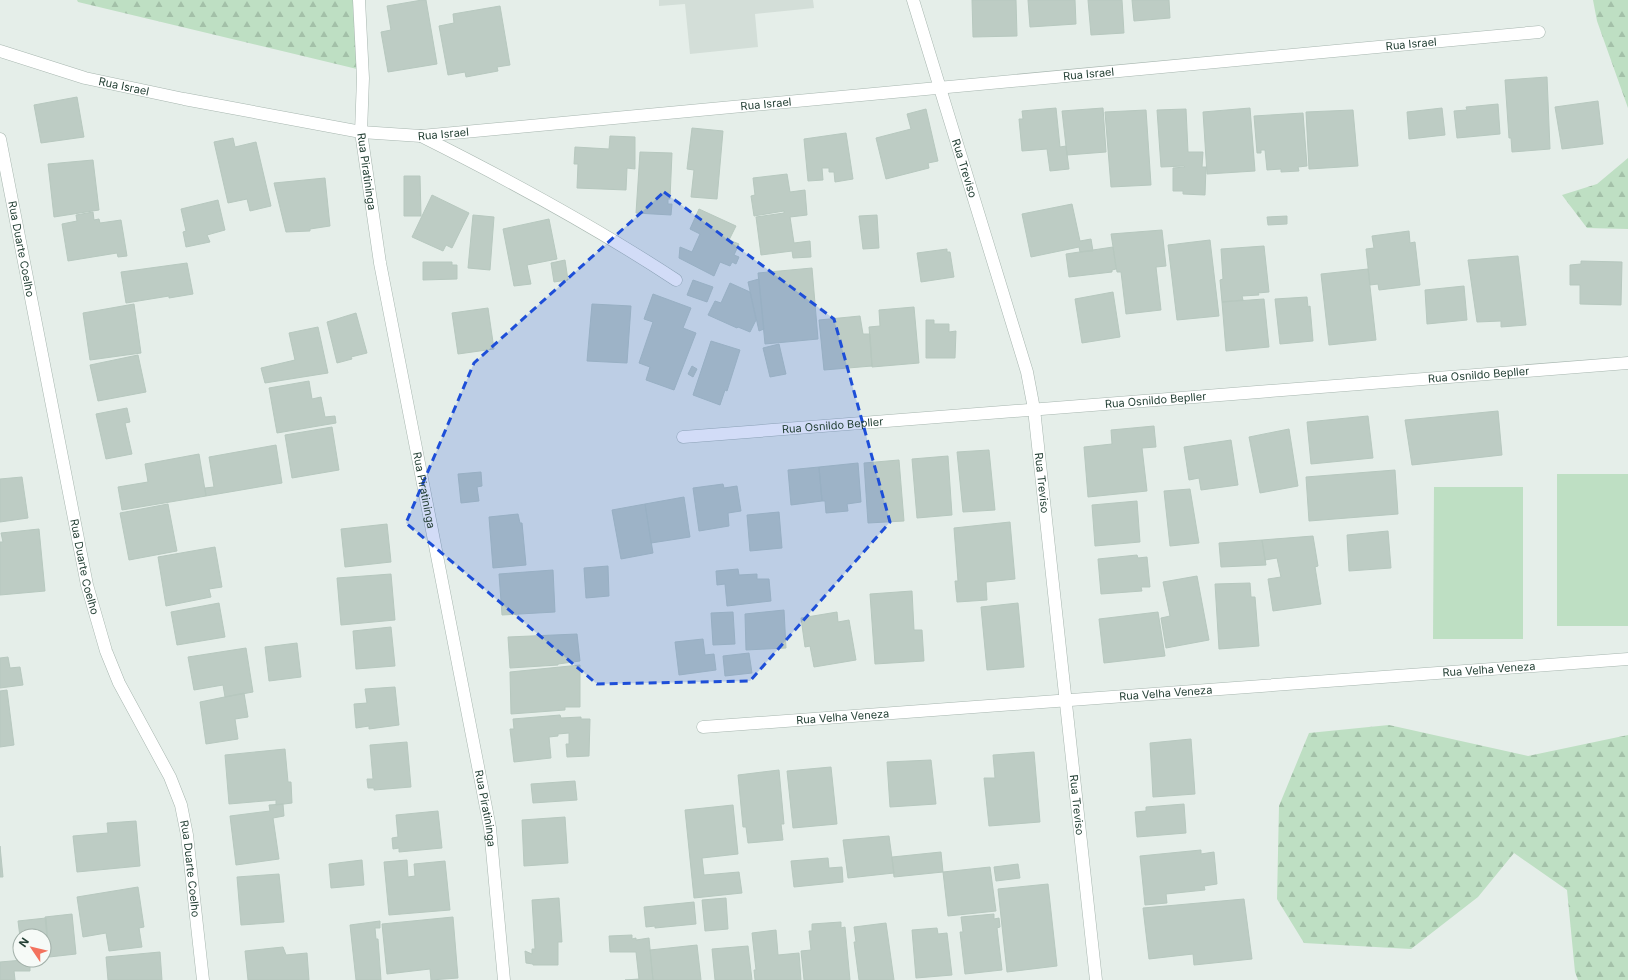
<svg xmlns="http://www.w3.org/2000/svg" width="1628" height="980" viewBox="0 0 1628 980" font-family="Inter,sans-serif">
  <defs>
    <pattern id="forest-firs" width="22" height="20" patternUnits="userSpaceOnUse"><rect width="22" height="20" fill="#bedfc3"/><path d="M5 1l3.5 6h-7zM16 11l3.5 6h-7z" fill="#a3c0a8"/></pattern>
  </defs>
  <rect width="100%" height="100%" fill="#e5eee9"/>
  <path fill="#d3ded8" d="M659 0H813L814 8 755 14 758 47 690 54 685 4 659 6Z"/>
  <path fill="#bedfc3" d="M1557 474H1628V626H1557Z
    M1434 487H1523V639H1433Z"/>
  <path fill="url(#forest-firs)" d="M77 0H353L357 69 78 2Z
    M1593 0H1628V108L1597 21Z
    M1628 158V229L1587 228 1562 195 1597 184Z
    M1389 725 1528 756 1628 735V980H1578L1575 972 1567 890 1514 853 1478 897 1411 949 1304 943 1277 899 1279 806 1309 733Z"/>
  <path fill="#bdccc4" stroke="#b7c8bf" d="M422 0H426L437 64 388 72 381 32 391 30 387 6Z
    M972 0H1016L1017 36 973 37Z
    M1028 0H1075L1076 24 1030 27Z
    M1088 0H1122L1124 33 1091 35Z
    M1132 0H1169L1170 18 1134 21Z
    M500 6 510 65 497 67 498 71 466 77 465 72 448 75 439 26 454 23 453 14Z
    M1547 77 1550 149 1512 152 1511 138H1509L1505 80Z
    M77 97 84 137 41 143 34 105Z
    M1598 101 1603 144 1562 149 1555 107Z
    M1498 104 1500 134 1457 138 1454 111 1467 110 1466 107Z
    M1056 108 1060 147 1066 146 1069 169 1050 171 1047 149 1022 151 1019 119H1023L1022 111Z
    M1103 108 1106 152 1067 155 1062 111Z
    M1250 108 1255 171 1207 174 1203 112Z
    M1442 108 1445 135 1409 139 1407 112Z
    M926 109 938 161 928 163 929 168 886 179 876 138 911 129 907 114Z
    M1186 109 1188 152H1203L1202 167H1206L1205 195 1183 194V191H1173V168L1185 167 1184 166 1161 167 1157 110Z
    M1146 110 1151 185 1111 187 1105 112Z
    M1353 110 1358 166 1309 169 1306 112Z
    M1303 113 1307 166 1298 167 1299 171 1281 172V169L1267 170 1265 150H1261V153H1257L1254 116Z
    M692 128 723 131 717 199 691 197 694 170 687 169Z
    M846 133 853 179 835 182 834 172H829V168H822L823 180 808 181 804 139Z
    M610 136 635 137V169L627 168 626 190 577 188 578 164H574L575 147 609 149Z
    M233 138 235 147 256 142 271 206 250 211 247 199 228 203 214 142Z
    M640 152 672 153 670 199H668V204H672L671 215 636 213Z
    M93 160 99 210 54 217 48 164Z
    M787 174 790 192 805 190 807 215 790 217 794 243 810 241 811 257 793 258 792 251 761 255 756 217 784 213V211L754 216 751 196 755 195 753 178Z
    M404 176H420L421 216H404Z
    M325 178 330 226 310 229V231L286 232 274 183Z
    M432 195 469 213 452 248 446 245 443 251 412 237Z
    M218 200 225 230 207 235 210 242 186 247 183 232 186 231 181 209Z
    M1072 204 1080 241 1091 239 1093 251 1080 252 1079 247 1031 257 1022 214Z
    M699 209 736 226 729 240 739 244 734 255 739 257 736 264 732 262 730 266 720 262 714 276 679 258 680 247 692 252 700 234 690 229Z
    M93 212 94 220 99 219 100 223 121 220 127 256 118 257 117 253 68 261 62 224 77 221 76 215Z
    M473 215 494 217 490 270 468 268Z
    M877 215 879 248 863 249 859 216Z
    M1287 216V224L1268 225 1267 217Z
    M549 219 557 259 527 265 531 284 514 286 503 229Z
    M1162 230 1166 266 1156 267 1161 310 1126 314 1121 272H1117L1111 234Z
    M1409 231 1410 243 1415 242 1420 285 1379 290 1378 284 1370 285 1366 249 1374 248 1372 236Z
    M1210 240 1219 316 1177 320 1168 245Z
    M1264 246 1269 292 1258 293 1259 295 1242 296 1243 300 1222 302 1220 280 1223 279 1221 249Z
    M1113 247 1116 269 1112 270V272L1069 277 1066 254Z
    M947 249V252H950L954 277 921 282 917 253Z
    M1518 256 1526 325 1501 327V321L1477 322 1468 260Z
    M565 260 568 280 554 282 551 263Z
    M1581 261 1622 262 1621 305 1580 304V285H1570V265L1581 264Z
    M423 262H452V265H457V279L423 280Z
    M187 263 193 294 169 298V296L126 303 121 272Z
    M812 268 818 339 765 344 758 273Z
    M1368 269 1376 340 1329 345 1321 274Z
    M759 279 764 329 759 331 748 282Z
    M693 280 713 287 707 302 687 295Z
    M730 283 750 292 756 320 750 332 738 327 737 328 708 315 715 301 721 303Z
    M1464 286 1467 320 1427 324 1425 290Z
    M1113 292 1120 337 1082 343 1075 299Z
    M653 294 691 308 683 328 696 333 674 390 646 380 650 367 639 363 653 322 644 319Z
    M1307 297 1308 307 1310 306 1313 341 1280 344 1275 299Z
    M1264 299 1269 347 1226 351 1222 302Z
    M134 304 141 353 90 360 83 313Z
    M592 304 631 306 627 363 587 361Z
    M914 307 919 363 872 367 869 327 880 326 879 310Z
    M488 308 494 349 458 354 452 313Z
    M356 313 367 353 351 357 352 359 337 363 327 322Z
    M860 316 863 334H870L872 366 824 370 819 320Z
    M926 320H934V324H949V332L956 331 955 358H926Z
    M318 327 328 373 265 383 261 368 295 360 289 333Z
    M711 341 740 350 727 391 725 390 720 405 693 395Z
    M779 344 786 374 770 377 763 348Z
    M138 355 146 392 98 401 90 365Z
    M692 366 697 369 693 377 688 374Z
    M309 381 312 399 321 397 325 417 335 416 336 423 277 433 269 388Z
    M127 408 130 422 125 423 132 454 106 459 96 414Z
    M1498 411 1502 455 1412 465 1405 420Z
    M1368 416 1373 458 1311 464 1307 422Z
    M1154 426 1156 447 1142 448 1147 491 1088 497 1084 447 1112 444 1111 430Z
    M332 427 339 470 292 478 285 435Z
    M1289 429 1298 486 1260 493 1249 437Z
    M1231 440 1238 485 1201 490 1199 478 1189 480 1184 447Z
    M276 445 282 483 206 496 205 488 214 487 209 457Z
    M989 450 995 510 963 512 957 452Z
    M199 454 206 496 122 510 118 487 148 482 145 464Z
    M948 456 952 515 917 518 912 459Z
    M899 460 904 521 868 523 864 463Z
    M858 463 861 502 847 504 848 511 826 513 825 501H822L819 467Z
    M819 467 822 501 791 505 788 470Z
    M1395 470 1398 514 1309 521 1306 477Z
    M481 472 482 486 477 487 479 501 461 503 458 474Z
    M22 477 28 518 0 522V479Z
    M723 484 724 488 737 486 741 511 728 513 729 526 699 531 693 488Z
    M1190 489 1199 543 1170 546 1164 491Z
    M684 497 690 537 651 543 645 504Z
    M1137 501 1140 542 1095 546 1092 505Z
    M168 504 177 551 129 560 120 513Z
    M645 504 653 553 621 559 612 510Z
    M779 512 782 548 750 551 747 515Z
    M518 514 520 523H522L526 565 493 568 489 517Z
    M1010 522 1015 579 986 582 987 600 957 602 955 581H958L954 528Z
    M387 524 391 562 345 567 341 529Z
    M39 529 45 591 0 595V542H3L1 533Z
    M1388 531 1391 568 1349 571 1347 535Z
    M1313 536 1318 566 1315 567 1321 604 1273 611 1268 579 1281 577 1277 558 1265 560 1262 540Z
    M1262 540 1266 565 1221 567 1219 543Z
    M215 547 222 587 209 589 211 597 166 606 158 557Z
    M1137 555 1138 558 1147 557 1150 587H1141L1142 591 1101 594 1098 559Z
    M608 566 609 596 586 598 584 568Z
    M738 569 739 575 757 574V579H769L771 601 727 606 725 584 717 585 716 571Z
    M553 570 555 612 502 615 499 574Z
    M391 574 395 620 341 625 337 578Z
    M1197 576 1209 640 1166 648 1161 618 1170 616 1163 582Z
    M1250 583 1251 597H1255L1259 646 1219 649 1215 584Z
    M912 591 914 630H922L924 661 875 664 870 594Z
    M219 603 225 637 177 645 171 612Z
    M1018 603 1024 667 987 670 981 607Z
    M784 610 786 648 746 650 745 614Z
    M733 612 735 644 713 645 711 613Z
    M837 612 838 622 849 620 856 660 814 667 810 646 805 647 801 618Z
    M1158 612 1165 656 1104 663 1099 619Z
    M391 627 395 666 356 669 353 631Z
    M577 634 580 661 558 664V665L510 668 508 637Z
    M703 639 705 655 714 654 716 670 679 675 675 642Z
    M297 643 301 677 269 681 265 647Z
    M246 648 253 692 225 697 223 685 194 690 188 657Z
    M749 653 752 673 725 676 723 656Z
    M8 657 10 668 20 667 23 685 0 688V658Z
    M580 665V707H565V710L511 714 510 672Z
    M395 687 399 725 369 729V726L356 728 354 704 367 703 365 689Z
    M7 690 14 745 0 747V691Z
    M244 693 248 717 235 719 238 739 206 744 200 702Z
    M560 715 561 718 581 717V719H590L589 756 567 757 566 744H569V733L558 734V736L549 737 551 758 514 762 510 729H514L513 719Z
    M1191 739 1195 794 1153 797 1150 743Z
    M407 742 411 787 374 790V788H368L367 779H373L370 745Z
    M285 749 288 782H291L292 803 276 805V800L229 804 225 755Z
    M1034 752 1040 822 989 826 984 778H995L993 755Z
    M931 760 936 804 890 807 887 762Z
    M831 767 837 824 793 828 787 771Z
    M779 770 784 824H781L783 840 748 843 746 827H743L738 775Z
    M575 781 577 800 533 803 531 784Z
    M283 804 284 816 273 818 279 859 236 865 230 816 270 811 269 805Z
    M1184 804 1186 833 1137 837 1135 812 1146 811V807Z
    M733 805 738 854 702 858 704 875 739 872 742 893 694 898 685 810Z
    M438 811 442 848 399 852V848L393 849 392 838 398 837 396 815Z
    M565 817 568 863 524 866 522 820Z
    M136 821 140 866 77 872 73 836 108 833 107 823Z
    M889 836 894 873 848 878 843 840Z
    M0 846 3 877H0Z
    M1201 850V854L1214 852 1217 884 1204 886 1205 890 1166 894 1167 903 1145 905 1140 856Z
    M941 852 943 872 894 877 892 857Z
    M828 858 829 868 842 867 843 882 794 887 791 861Z
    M362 860 364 885 331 888 329 864Z
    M407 860 408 877 415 876 414 864 445 861 450 910 389 915 384 862Z
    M1018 864 1020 878 996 881 994 867Z
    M990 867 996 911 948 916 943 872Z
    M279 874 284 922 241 925 237 877Z
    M1048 884 1057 966 1007 972 998 889Z
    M138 887 144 927 139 928 142 947 109 951 106 933 83 937 77 897Z
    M559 898 562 942H558V965H533V964L526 963 525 951 532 954V949H535L532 900Z
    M726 898 728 929 705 931 702 900Z
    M1244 899 1252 959 1194 965 1193 954 1149 959 1143 908Z
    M694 902 696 924 655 928V926L646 927 644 907Z
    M72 914 76 954 49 957 45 917Z
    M994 914V919L999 918 1000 927 997 928 1002 970 965 974 960 932H963L961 917Z
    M453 917 458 978 431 980 430 969 387 974 382 924Z
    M46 918 49 957 44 958V936L20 937 18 921Z
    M380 921V928H375L376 939H378L381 980H356L350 925Z
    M841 922V928L845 927 850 980H804L801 951 811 950 809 931H812V924Z
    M886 923 894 980H859L854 942H856L854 927Z
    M937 928 938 934 947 933 952 975 916 978 912 930Z
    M776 930 778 955 799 953 801 980H755L754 970H756L752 933Z
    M632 935V939L636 938V940L649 938 653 980H625L639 979 636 952H610L609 936Z
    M697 945 701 980H653L650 950Z
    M748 946 752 980H715L712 949Z
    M283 947 286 955 307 953 309 980H248L245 951Z
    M160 952 162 980H108L106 957Z
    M23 960H30V971H14L15 980H0V962Z"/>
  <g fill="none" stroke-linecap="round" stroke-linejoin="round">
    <g stroke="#a7b6af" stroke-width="13">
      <g id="minor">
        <path id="s1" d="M359 0 363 78 361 132 380 263 490 828 504 980"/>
        <path id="s2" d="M913 0 1027 372 1034 409 1096 980"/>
        <path id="s3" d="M0 51 85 78 184 99 361 132 421 136 1539 32"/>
        <path d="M421 136C509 180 594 226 676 280"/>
        <path id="s4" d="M0 139 87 585 106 651 119 683 170 777 181 805 187 835 203 980"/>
        <path id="s5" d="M683 437 1628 363"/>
        <path id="s6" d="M703 727 1628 659"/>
      </g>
    </g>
    <use href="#minor" stroke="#fff" stroke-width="12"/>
  </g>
  <path fill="#1d4ed8" fill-opacity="0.2" stroke="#1d4ed8" stroke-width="3" stroke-dasharray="8 5" stroke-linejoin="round" d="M664 192 834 319 890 522 750 681 597 684 406 523 474 363Z"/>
  <g text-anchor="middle" stroke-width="3" stroke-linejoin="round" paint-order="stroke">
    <g font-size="11" fill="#244035" stroke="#f6faf7">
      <text dy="4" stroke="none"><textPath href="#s3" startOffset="1425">Rua Israel</textPath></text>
      <text dy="4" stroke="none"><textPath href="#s3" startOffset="1101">Rua Israel</textPath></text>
      <text dy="4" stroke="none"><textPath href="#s3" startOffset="129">Rua Israel</textPath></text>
      <text dy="4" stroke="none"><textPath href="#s3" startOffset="777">Rua Israel</textPath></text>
      <text dy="4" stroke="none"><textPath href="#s3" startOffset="453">Rua Israel</textPath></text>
      <text dy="4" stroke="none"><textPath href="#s2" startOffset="176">Rua Treviso</textPath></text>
      <text dy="4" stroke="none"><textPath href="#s1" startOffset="172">Rua Piratininga</textPath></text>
      <text dy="4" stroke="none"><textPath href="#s4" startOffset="112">Rua Duarte Coelho</textPath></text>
      <text dy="4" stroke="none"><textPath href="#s5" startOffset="798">Rua Osnildo Bepller</textPath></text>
      <text dy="4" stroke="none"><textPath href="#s5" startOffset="474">Rua Osnildo Bepller</textPath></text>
      <text dy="4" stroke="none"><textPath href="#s5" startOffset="150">Rua Osnildo Bepller</textPath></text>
      <text dy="4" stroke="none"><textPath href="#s2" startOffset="501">Rua Treviso</textPath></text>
      <text dy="4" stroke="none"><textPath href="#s1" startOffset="496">Rua Piratininga</textPath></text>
      <text dy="4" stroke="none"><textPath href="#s4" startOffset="436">Rua Duarte Coelho</textPath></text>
      <text dy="4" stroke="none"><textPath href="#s6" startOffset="788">Rua Velha Veneza</textPath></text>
      <text dy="4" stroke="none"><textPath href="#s6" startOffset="464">Rua Velha Veneza</textPath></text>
      <text dy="4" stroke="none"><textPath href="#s6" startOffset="140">Rua Velha Veneza</textPath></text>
      <text dy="4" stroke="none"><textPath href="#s2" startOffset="825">Rua Treviso</textPath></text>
      <text dy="4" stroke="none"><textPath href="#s1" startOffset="820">Rua Piratininga</textPath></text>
      <text dy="4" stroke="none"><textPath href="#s4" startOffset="759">Rua Duarte Coelho</textPath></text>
    </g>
  </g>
  <g transform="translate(32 948) rotate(305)"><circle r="19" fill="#f6faf7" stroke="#a2b0a9"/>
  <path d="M0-3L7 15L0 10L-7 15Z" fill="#f3725e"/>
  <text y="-6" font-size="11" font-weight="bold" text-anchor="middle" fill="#244035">N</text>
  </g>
</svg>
